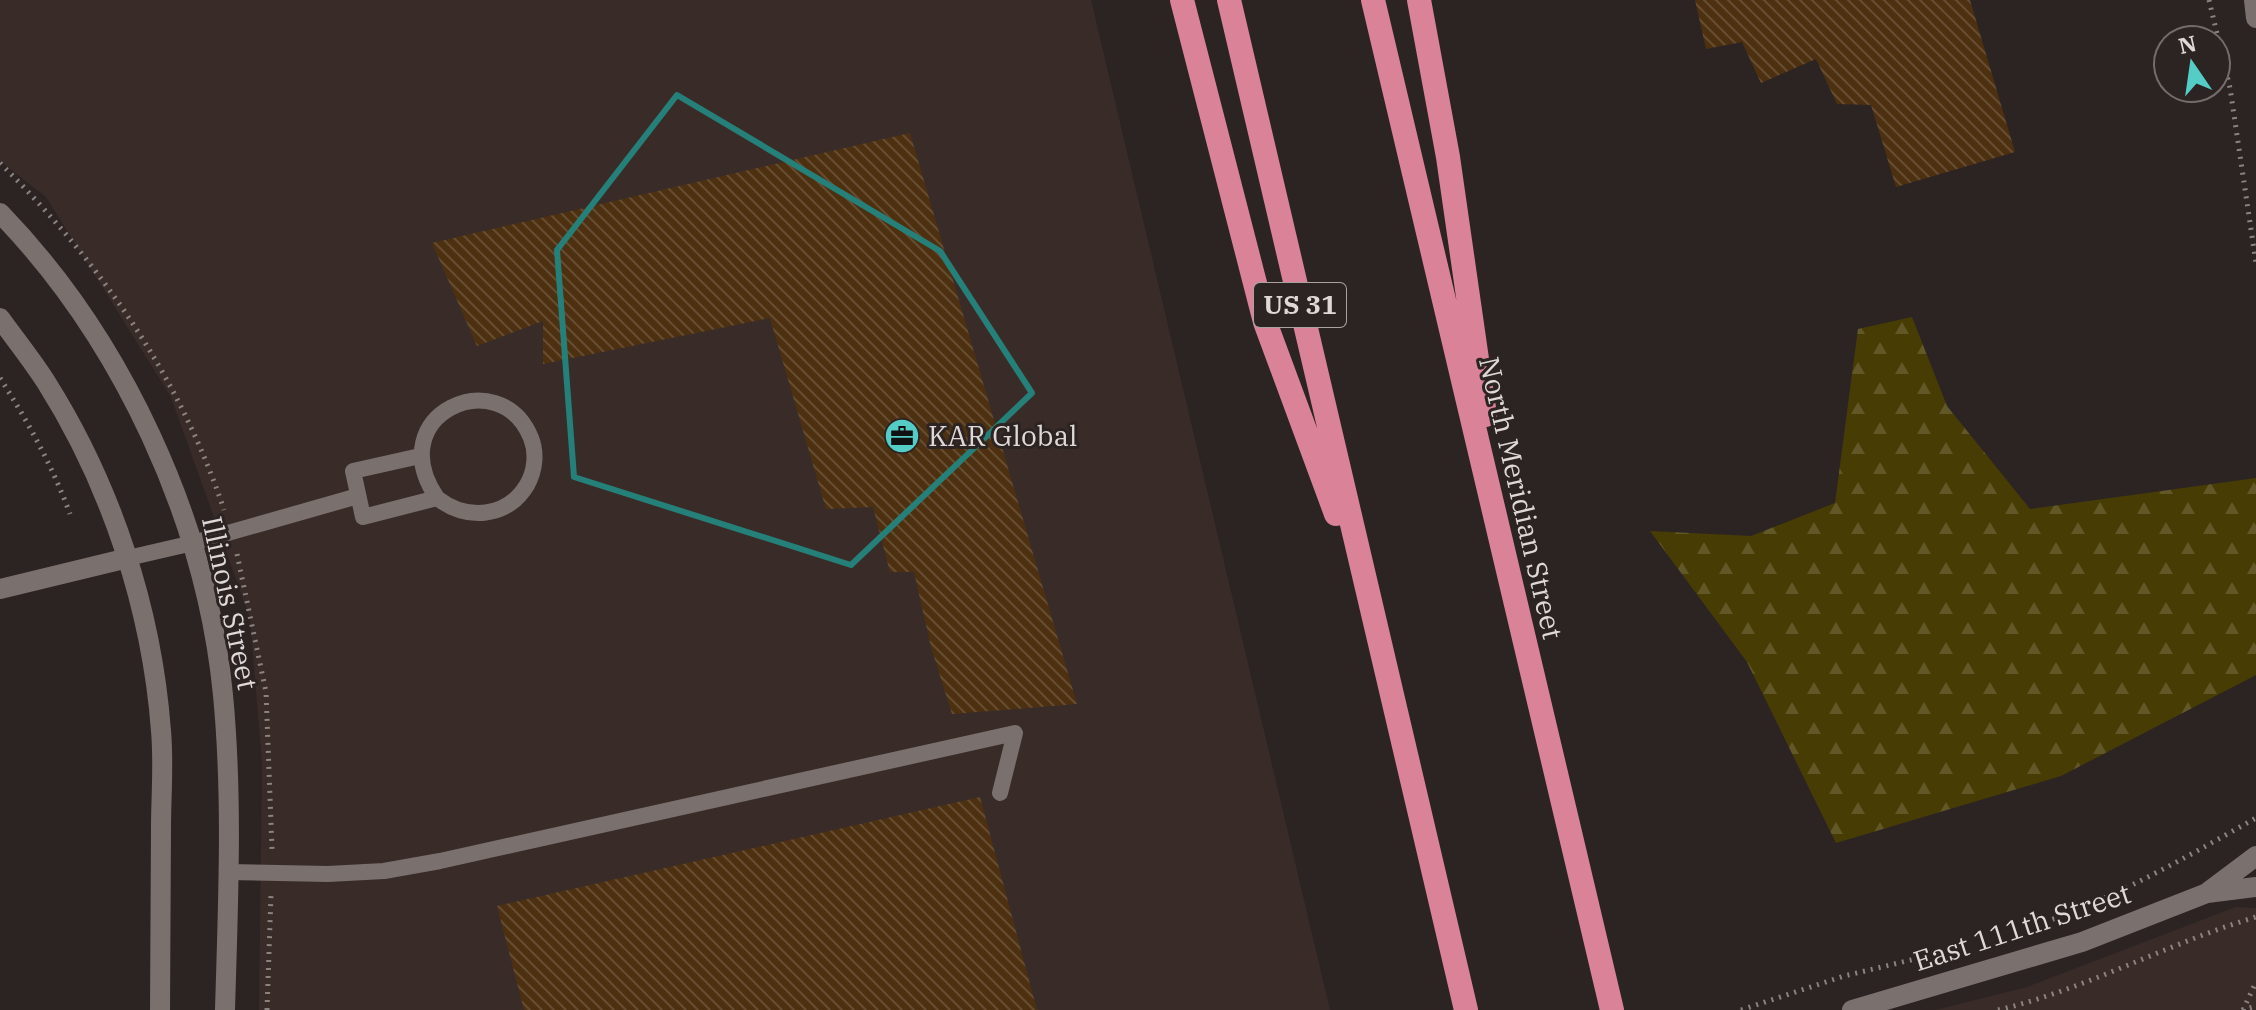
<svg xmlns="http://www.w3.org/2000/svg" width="2256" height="1010" viewBox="0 0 2256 1010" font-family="'IBM Plex Serif',serif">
  <defs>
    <pattern id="forest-firs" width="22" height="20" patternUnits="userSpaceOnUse" patternTransform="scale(2)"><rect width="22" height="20" fill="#473c03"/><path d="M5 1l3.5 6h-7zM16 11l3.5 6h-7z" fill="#615727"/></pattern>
    <pattern id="building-back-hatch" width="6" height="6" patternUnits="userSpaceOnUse" patternTransform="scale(2)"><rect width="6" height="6" fill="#4d3010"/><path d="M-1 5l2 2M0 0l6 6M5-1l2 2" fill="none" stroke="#664d32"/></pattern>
  </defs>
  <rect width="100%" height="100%" fill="#2c2422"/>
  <path fill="#392c28" d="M0 0H1091L1330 1010H259L262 762 250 618 171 397 46 197 0 161Z
    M2236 907 2256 908V1010H1935L2027 987Z"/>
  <path fill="url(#forest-firs)" d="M1912 317 1947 406 2030 509 2256 478V675L2061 776 1836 843 1747 662 1650 531 1751 536 1835 503 1858 329Z"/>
  <path fill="url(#building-back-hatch)" d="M1695 0H1970L2015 152 1896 187 1871 105 1837 104 1816 59 1761 83 1742 42 1706 49Z
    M910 133 1077 704 952 714 931 647 914 572H890L873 507 826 509 770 318 543 364V321L477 346 432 243Z
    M980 797 1037 1010H524L497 906Z"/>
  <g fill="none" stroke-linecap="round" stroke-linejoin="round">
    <path stroke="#8a8381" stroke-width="5" stroke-dasharray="2 6" stroke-linecap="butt" d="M2209 0 2230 88 2256 263
      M0 163C99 261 180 377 224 510
      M0 378C28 422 52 465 70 514
      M237 554 266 692 272 849
      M2045 922C2119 896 2188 856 2256 818
      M267 1010 271 895
      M1741 1010 1844 976 1936 954
      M1998 1010C2087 989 2168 943 2256 917
      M2242 1010 2256 1006
      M2243 1010 2256 982"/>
    <path stroke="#7a706e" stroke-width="16" d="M420 456 353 471 363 517 437 498C467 521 507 518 527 485 535 471 537 453 531 438 500 361 380 414 437 498
      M128 558 193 543 358 496
      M228 872 328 874 384 871 440 861 1015 733 1000 793"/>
    <path stroke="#7a706e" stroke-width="20" d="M0 589 128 558
      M2208 892 2256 856
      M1852 1010 2082 942 2207 893 2256 887"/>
    <path stroke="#7a706e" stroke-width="20" d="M0 213C122 339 206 520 223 695 233 799 228 905 225 1010
      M0 318C15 339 32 360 46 382 111 485 152 609 161 731 164 763 161 796 161 828 161 888 160 949 160 1010"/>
    <path stroke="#7a706e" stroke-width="20" d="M2254 0 2256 18"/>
    <path stroke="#da8298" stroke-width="24" d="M1182 0 1265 322 1336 514
      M1229 0 1466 1010
      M1373 0 1612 1010
      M1419 0 1448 157 1485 415"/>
  </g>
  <path fill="none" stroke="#248078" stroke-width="6" stroke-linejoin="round" d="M677 95 940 251 1032 393 851 565 574 477 557 250Z"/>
  <defs>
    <g id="office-disc" transform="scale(1.8)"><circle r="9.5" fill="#54cdc6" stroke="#2c2422"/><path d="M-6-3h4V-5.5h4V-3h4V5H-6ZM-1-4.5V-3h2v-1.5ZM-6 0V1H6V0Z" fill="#111"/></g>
  </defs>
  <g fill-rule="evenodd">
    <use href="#office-disc" x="902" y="436"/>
  </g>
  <g text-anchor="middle" stroke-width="6" stroke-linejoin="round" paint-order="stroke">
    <rect fill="#2c2422" stroke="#a9a2a1" stroke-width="2" x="1254" y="283" width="92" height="44" rx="6"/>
    <g font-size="26" font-weight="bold" fill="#ded8d7">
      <text x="1300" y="314">US 31</text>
    </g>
    <g font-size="28" fill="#ded8d7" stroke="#2c2422" text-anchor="start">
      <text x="928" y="446">KAR Global</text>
    </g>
    <g font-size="28" fill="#ded8d7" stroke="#2c2422">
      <text transform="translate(1521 498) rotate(77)" y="10">North Meridian Street</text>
      <text transform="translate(230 603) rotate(78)" y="10">Illinois Street</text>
      <text transform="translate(2022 927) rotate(-18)" y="10">East 111th Street</text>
    </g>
  </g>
  <g transform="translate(2192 64) rotate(347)"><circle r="38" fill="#2c2422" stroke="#736c6a" stroke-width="2"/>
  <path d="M0-6L14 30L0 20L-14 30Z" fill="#54cdc6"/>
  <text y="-12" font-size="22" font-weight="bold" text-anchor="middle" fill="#ded8d7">N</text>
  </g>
</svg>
